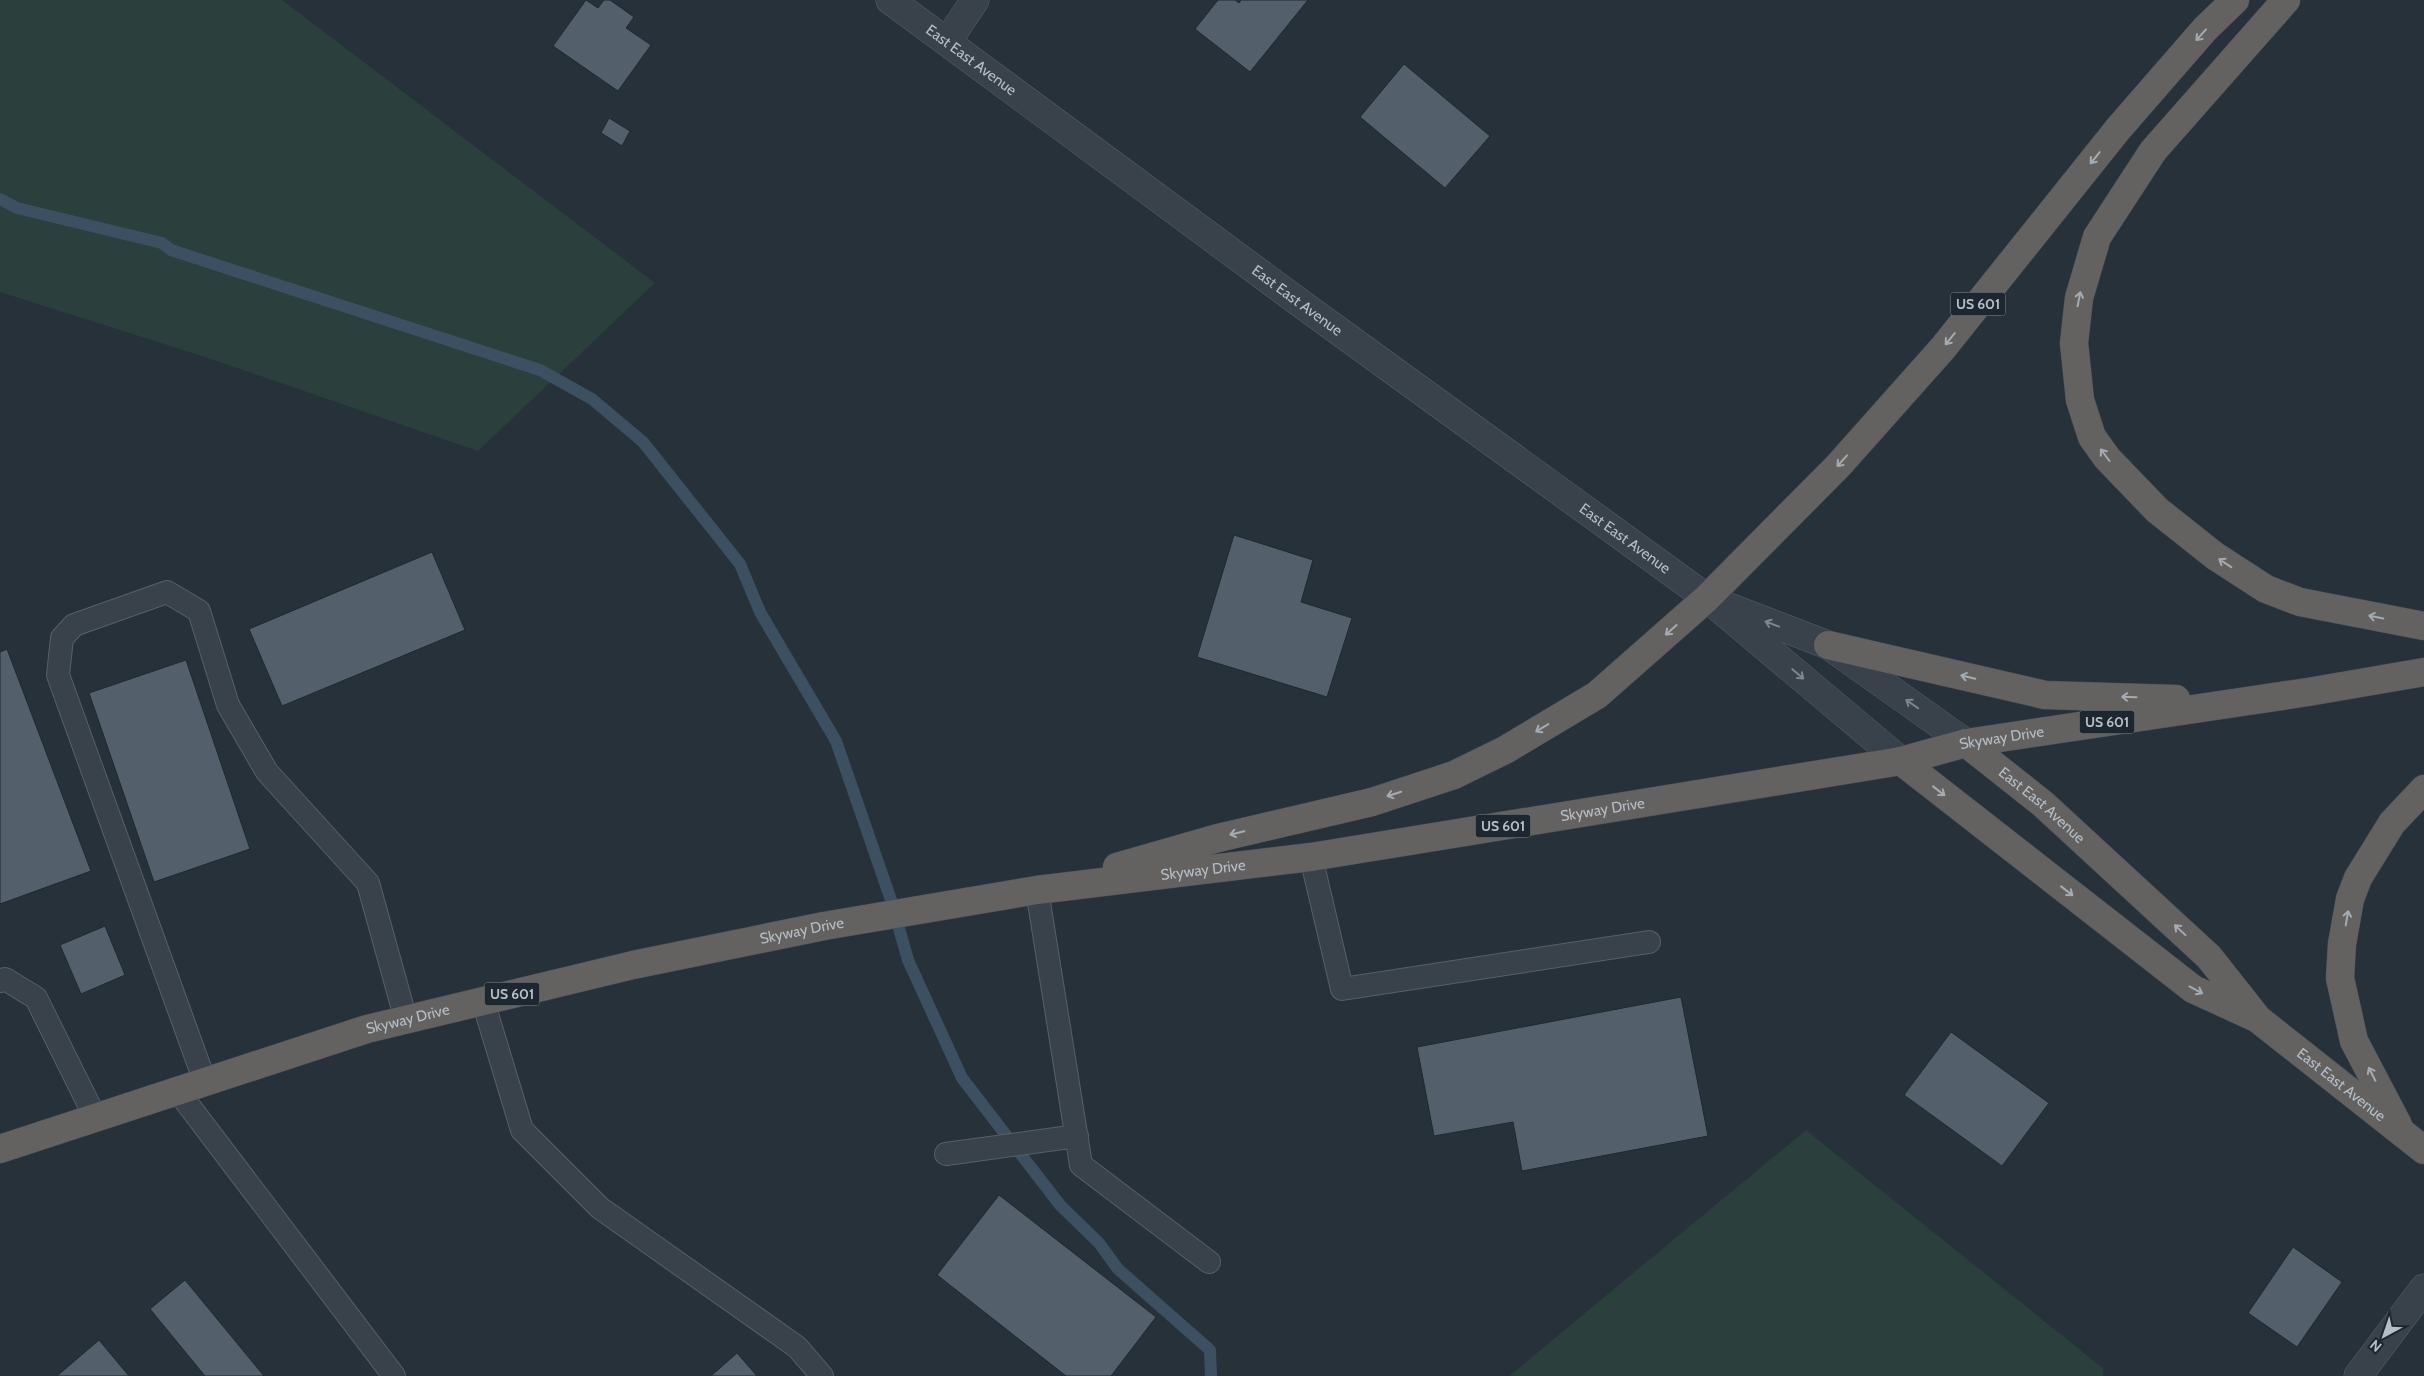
<svg xmlns="http://www.w3.org/2000/svg" width="2424" height="1376" viewBox="0 0 2424 1376" font-family="Cabin,sans-serif">
  <rect width="100%" height="100%" fill="#26313a"/>
  <path fill="#2b3f3d" d="M0 0H282L655 283 478 451 205 357 0 292Z
    M1806 1130 2104 1369 2103 1376H1509Z"/>
  <g fill="none" stroke-linecap="round" stroke-linejoin="round">
    <path stroke="#3d5061" stroke-width="12" d="M0 199 17 208 162 243 171 250 540 370 592 399 643 442 740 564 760 612 836 741 891 900 908 960 962 1078 1060 1205 1099 1243 1118 1269 1210 1350 1211 1376"/>
  </g>
  <path fill="#535f6a" stroke="#202932" d="M586 0 598 8 604 0H610L634 17 626 28 651 45 618 91 553 46Z
    M1218 0H1235L1239 3 1241 0H1308L1250 72 1195 29Z
    M1404 64 1490 136 1445 188 1360 117Z
    M609 118 630 131 622 146 601 133Z
    M1234 535 1313 560 1301 602 1352 618 1327 697 1197 657Z
    M432 552 465 630 282 706 249 629Z
    M7 649 91 871 0 904V652Z
    M186 660 250 849 154 882 89 693Z
    M105 926 125 975 81 994 60 945Z
    M1681 997 1708 1136 1522 1171 1513 1122 1434 1136 1417 1047Z
    M1951 1032 2049 1103 2002 1166 1904 1095Z
    M999 1195 1156 1317 1111 1376H1066L937 1275Z
    M2293 1247 2342 1282 2297 1347 2248 1313Z
    M185 1280 264 1376H205L150 1309Z
    M99 1340 129 1376H57Z
    M737 1353 757 1376H711Z"/>
  <g fill="none" stroke-linecap="round" stroke-linejoin="round">
    <g stroke="#576069" stroke-width="24">
      <path id="service" d="M1311 857 1342 989 1649 942
        M1037 890 1081 1165 1209 1262
        M0 981 5 979 36 998 95 1117
        M483 1001 522 1130 600 1208 797 1347 822 1376
        M205 1082 58 675 62 638 74 625 167 592 199 611 228 705 267 772 368 883 406 1020
        M177 1090 394 1376
        M946 1154 1077 1136"/>
    </g>
    <g stroke="#576069" stroke-width="29">
      <path id="minor" d="M947 42 975 0
        M2358 1376 2424 1288"/>
    </g>
    <g stroke="#576069" stroke-width="29">
      <g id="tertiary">
        <path id="s1" d="M890 0 1307 308 1707 598 1901 761"/>
        <path d="M1729 607 1828 645 1966 743"/>
      </g>
    </g>
    <g stroke="#444d56" stroke-width="29">
      <g id="trunk">
        <path d="M2286 0 2153 151 2097 237 2079 298 2074 343 2080 400 2092 437 2107 458 2157 510 2215 556 2266 589 2300 602 2424 626"/>
        <path d="M1828 645 2045 695 2176 699"/>
        <path id="s2" d="M1966 743 2043 804 2209 957 2258 1019 2424 1150"/>
        <path d="M1901 761 2193 989 2254 1017"/>
        <path d="M1117 867 1218 838 1372 802 1454 775 1505 750 1597 695 1707 598 1838 466 1943 348 2118 129 2205 29 2235 0"/>
        <path d="M2398 1125 2354 1041 2340 978 2342 944 2350 899 2358 878 2392 823 2424 789"/>
        <path id="s3" d="M0 1149 367 1029 633 965 824 926 1037 890 1311 857 1901 761 1966 743 2308 692 2424 672"/>
      </g>
    </g>
    <use href="#service" stroke="#39424b" stroke-width="22"/>
    <use href="#minor" stroke="#39424b" stroke-width="28"/>
    <use href="#tertiary" stroke="#39424b" stroke-width="28"/>
    <use href="#trunk" stroke="#646260" stroke-width="28"/>
  </g>
  <defs><path id="oneway-shaft" d="M-6 0H5M1.5-3L5.5 0L1.5 3" fill="none" stroke-width="1.6" stroke-linecap="round" stroke-linejoin="round" transform="scale(1.25)"/></defs>
  <g stroke="#a5abb2">
    <use href="#oneway-shaft" transform="translate(2201 35) rotate(132)"/>
    <use href="#oneway-shaft" transform="translate(2095 158) rotate(129)"/>
    <use href="#oneway-shaft" transform="translate(2079 299) rotate(-79)"/>
    <use href="#oneway-shaft" transform="translate(1950 339) rotate(129)"/>
    <use href="#oneway-shaft" transform="translate(2105 455) rotate(-127)"/>
    <use href="#oneway-shaft" transform="translate(1842 461) rotate(132)"/>
    <use href="#oneway-shaft" transform="translate(2225 563) rotate(-147)"/>
    <use href="#oneway-shaft" transform="translate(2376 617) rotate(-169)"/>
    <use href="#oneway-shaft" transform="translate(1671 630) rotate(138)"/>
    <use href="#oneway-shaft" transform="translate(1968 677) rotate(-167)"/>
    <use href="#oneway-shaft" transform="translate(2129 697) rotate(-178)"/>
    <use href="#oneway-shaft" transform="translate(1542 728) rotate(149)"/>
    <use href="#oneway-shaft" transform="translate(1939 791) rotate(38)"/>
    <use href="#oneway-shaft" transform="translate(1394 794) rotate(162)"/>
    <use href="#oneway-shaft" transform="translate(1237 833) rotate(167)"/>
    <use href="#oneway-shaft" transform="translate(2067 891) rotate(38)"/>
    <use href="#oneway-shaft" transform="translate(2347 918) rotate(-80)"/>
    <use href="#oneway-shaft" transform="translate(2180 930) rotate(-137)"/>
    <use href="#oneway-shaft" transform="translate(2196 990) rotate(28)"/>
    <use href="#oneway-shaft" transform="translate(2372 1074) rotate(-117)"/>
  </g>
  <g stroke="#7d868f">
    <use href="#oneway-shaft" transform="translate(1772 624) rotate(-159)"/>
    <use href="#oneway-shaft" transform="translate(1798 674) rotate(40)"/>
    <use href="#oneway-shaft" transform="translate(1912 704) rotate(-145)"/>
  </g>
  <g text-anchor="middle" stroke-width="4" stroke-linejoin="round" paint-order="stroke">
    <g fill="#1e2730" stroke="#889099" stroke-width="1">
      <rect x="1950.5" y="292.5" width="55" height="23" rx="4"/>
      <rect x="2079.5" y="710.5" width="55" height="23" rx="4"/>
      <rect x="1475.5" y="814.5" width="55" height="23" rx="4"/>
      <rect x="484.5" y="982.5" width="55" height="23" rx="4"/>
    </g>
    <g font-size="14" font-weight="bold" fill="#b5bdc6">
      <text x="1978" y="309">US 601</text>
      <text x="2107" y="727">US 601</text>
      <text x="1503" y="831">US 601</text>
      <text x="512" y="999">US 601</text>
    </g>
    <g font-size="15" fill="#b5bdc6" stroke="#1e2730">
      <text dy="5" stroke="none"><textPath href="#s1" startOffset="101">East East Avenue</textPath></text>
      <text dy="5" stroke="none"><textPath href="#s1" startOffset="506">East East Avenue</textPath></text>
      <text dy="5" stroke="none"><textPath href="#s1" startOffset="911">East East Avenue</textPath></text>
      <text dy="5" stroke="none"><textPath href="#s3" startOffset="2048">Skyway Drive</textPath></text>
      <text dy="5" stroke="none"><textPath href="#s2" startOffset="98">East East Avenue</textPath></text>
      <text dy="5" stroke="none"><textPath href="#s3" startOffset="1642">Skyway Drive</textPath></text>
      <text dy="5" stroke="none"><textPath href="#s3" startOffset="1238">Skyway Drive</textPath></text>
      <text dy="5" stroke="none"><textPath href="#s3" startOffset="832">Skyway Drive</textPath></text>
      <text dy="5" stroke="none"><textPath href="#s3" startOffset="428">Skyway Drive</textPath></text>
      <text dy="5" stroke="none"><textPath href="#s2" startOffset="509">East East Avenue</textPath></text>
    </g>
  </g>
  <g transform="translate(2384 1336) rotate(220)" stroke="#1e2730" stroke-width="4" paint-order="stroke">
  <path d="M0-4L9 19L0 12L-9 19Z" fill="#b5bdc6"/>
  <text y="-8" font-size="14" font-weight="bold" text-anchor="middle" fill="#b5bdc6">N</text>
  </g>
</svg>
